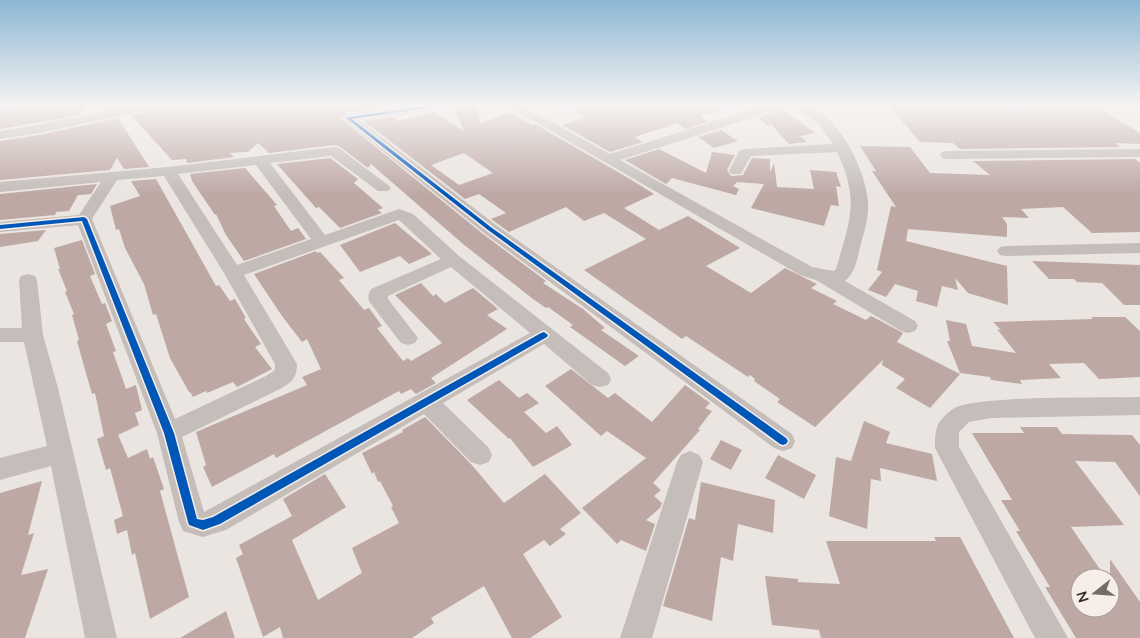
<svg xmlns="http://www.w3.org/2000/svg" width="1140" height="638" viewBox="0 0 1140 638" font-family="Lato,sans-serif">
  <rect width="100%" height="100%" fill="#ebe5e1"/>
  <path fill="#bda8a4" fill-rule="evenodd" d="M5 106H85L80 115 0 129V110Z
    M172 106H386L348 112 340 118 483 234 546 281 543 283 583 309 605 328 601 330 639 356 625 366 570 327 573 325 548 307 546 308 533 299 463 244 371 164 368 168 339 146 334 145 269 153 258 143 248 152 229 153 234 157 187 163 186 159 172 160 131 115 146 113 153 108Z
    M453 106H474L481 123 509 113 532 125 535 124 630 179 654 194 624 208 659 230 688 216 740 248 706 266 751 293 785 268 817 284 811 288 837 301 833 304 866 320 871 316 877 319 903 333 897 342 960 374 930 408 896 388 905 379 882 365 883 360 815 427 777 402 780 399 754 381 755 379 750 375 748 377 686 336 682 339 584 270 646 239 604 213 584 221 566 207 509 232 491 219 506 213 479 194 465 199 364 121 394 117 398 121 434 112 464 131ZM464 153 493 173 459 185 431 165Z
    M590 106H723V109L700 116 707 122 685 129 677 123 635 137 643 142 610 152 562 125 587 118 574 110Z
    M889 106H1095L1140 133V144L1116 143 1120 147 960 149 953 143 920 142Z
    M782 109 815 133 800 136 807 142 789 144 769 122V127L758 118Z
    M118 118 149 167 124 169 117 158 110 170 0 180V141L39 135Z
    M721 130 738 141 714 148 698 137Z
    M860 146 910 147 930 173 990 175 973 161 1135 159 1140 163V232L1092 233 1063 207 1021 209 1029 218 1002 217 1007 224V237L908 229 906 241 1007 266 1008 305 968 293 955 278 958 290 942 286 937 307 916 301 918 291 895 284 886 297 868 290 882 272 877 270 891 206 896 207 872 171H876Z
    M659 149 706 173 712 152 735 155 727 170 731 176 743 175 752 158 770 159V172L774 163 777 187 814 189 810 170 836 172 841 187 836 186 839 206 831 205 824 226 751 208 764 184 737 182 733 186 739 189 736 195 672 178 666 184 625 160Z
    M330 158 358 179 354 183 383 208 378 210 382 213 340 228 319 207 316 208 277 164Z
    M245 168 277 205 274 206 291 231 298 228 306 239 244 261 226 235 216 214 215 215 192 181 190 174Z
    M156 179 216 286 219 285 230 301 235 299 246 318 244 319 261 344 255 347 272 369 237 387 233 382 207 393 206 391 193 397 190 392H189L170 358 156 314 153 315 144 284 125 248 119 229 116 230 110 206 140 196 131 181Z
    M97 184 91 194 78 195 69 211 56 212 55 215 0 220V194Z
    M395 223 432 254 409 264 400 256 360 272 340 245Z
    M46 230 38 241 0 247V234Z
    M82 240 95 274 90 276 102 304 105 303 112 321 106 324 116 351 113 352 126 389 136 385 142 410 135 413 139 425 118 435 128 458 147 449 150 459 153 457 164 489 160 491 189 597 150 619 135 553 132 555 127 530 117 534 114 520 123 516 110 468 106 470 97 439 104 436 95 393 92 394 85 370 77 341 79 340 72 315 74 314 65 292 67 291 58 269H60L54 248Z
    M316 251 317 253 320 252 344 278 339 280 364 310 369 308 382 326 377 328 403 361 408 358 411 361 442 343 395 295 421 283 433 296 436 294 445 303 473 288 498 309 487 315 507 329 431 378 436 383 416 394 411 389 401 394 399 391 276 458 274 454 212 487 203 467 206 465 196 432 307 385 302 377 321 369 307 339 302 342 282 316 254 274Z
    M1032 261 1140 265V305H1124L1102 283 1077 282 1074 279H1049Z
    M1091 317H1125L1140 331V377L1099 379 1084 363 1049 364 1061 378 1020 380 1022 384 991 380 990 377 960 373 947 341H950L946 320 966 324 972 346 1016 353 997 329 1001 330 993 322 1093 319Z
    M571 369 608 398 615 393 652 422 685 385 710 403 705 408 712 411 698 429 700 430 653 483 661 490 654 496 662 503 660 508 646 520 655 524 646 551 621 540 617 544 582 508 646 458 607 431 601 436 545 386Z
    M499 380 519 398 527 393 539 403 524 412 546 433 557 426 572 445 533 467 510 438 509 439 467 400Z
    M425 417 471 464 504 503 545 474 581 513 560 529 566 534 550 546 544 540 523 554 562 617 530 638H512L484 586 431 618 434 623 412 638H283L280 627 263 637 236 558 243 554 239 545 292 516 283 499 325 474 346 507 292 540 318 600 362 573 352 548 399 523 391 507 393 506 380 481 378 482 374 472 372 474 362 453 403 432 402 430Z
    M864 421 890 432 886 443 932 454 937 481 880 468 881 481 871 479 867 529 829 516 836 457 851 461Z
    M1020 427H1057L1062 434 1132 435 1140 445V496L1115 462 1075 461 1124 525 1071 527 1106 578H1080V608H1110V559L1140 602V638H1076L1045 587H1050L1016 531H1020L1001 500H1012L972 433H1024Z
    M721 440 742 450 731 470 710 459Z
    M778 455 816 475 804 499 765 478Z
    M42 481 28 535 34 533 21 575 48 569 25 638H0V493Z
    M701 482 775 500 773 533 738 524 733 561 721 557 712 621 663 606 689 518 695 520Z
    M934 537H960L1014 638H821L819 630 772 625 765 576 798 579V582L840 584 826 541H936Z
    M226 611 235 638H180Z"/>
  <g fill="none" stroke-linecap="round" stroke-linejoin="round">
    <path fill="#c4bdba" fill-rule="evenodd" d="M130 106H153L147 110 39 133 0 139V131L39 125Z
      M408 106H441L435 110 359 120 496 225 792 434 795 441 792 448 783 451 774 448 484 233 342 118 348 114Z
      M508 106H523L610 154 763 106H782L780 109 620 160 812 267 834 271 836 269C850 220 860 201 837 152L751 156 741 174H731L729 171 739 151 744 149 833 144 819 124 791 106C797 106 804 105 810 107 840 118 866 171 868 202 869 217 864 232 860 247 857 260 856 271 845 281L915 321 918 326 915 331 908 333 901 331 816 280 800 275Z
      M334 147 339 148 388 185 391 188 388 191H378L331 156 270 163 325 235 399 209 413 214 459 256 608 373 611 379 608 385 600 387 592 385 544 344 443 403 489 448 492 455 489 462 480 465 471 462 424 414 226 530 203 537 183 531 179 522 157 433 78 225 0 232V222L79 215 101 182 0 192V182L168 167ZM256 165 311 239 237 265 178 174ZM164 176 224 273 275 364V370L266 376 175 419 92 219 117 180ZM399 220 441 259 371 289C368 294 367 299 371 304L401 343 408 345 415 343 418 338 388 299V296L451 267 530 333 204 512 182 437 282 388C293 381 297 377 297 364L244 275Z
      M1140 149V157L947 159 942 158 940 155 942 152 947 151Z
      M1140 243V253L1006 256 1000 255 997 251 1000 247 1006 246Z
      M28 274 35 276 37 280 43 335 58 388 117 638H85L51 466 0 480V458L47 446 24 342H0V328H22L19 280 21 276Z
      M1140 397V415L991 418 969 422 959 432V447L1068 638H1035L935 448C935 429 936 421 953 409 972 395 1109 398 1140 397Z
      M690 451 699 455 703 462 652 638H620L677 462 681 455Z"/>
    <g stroke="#f7eee9" stroke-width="3">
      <path id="cycleway" d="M425 106H437L435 107 352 119 492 228 786 438 788 441 786 444 783 445 780 444 488 230 346 118 348 117Z
        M84 217 87 219 174 433 197 519 203 520 213 517 541 333 544 332 548 335 547 337 220 524 203 530 189 525 188 522 164 433 82 221 0 229V225Z"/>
    </g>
    <use href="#cycleway" fill="#0057b8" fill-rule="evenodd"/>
  </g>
  <linearGradient id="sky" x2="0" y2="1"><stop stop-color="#8bb7d4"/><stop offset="0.54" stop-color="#f6f3f2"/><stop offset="1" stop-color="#f6f3f2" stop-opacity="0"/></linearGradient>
  <rect width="1140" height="195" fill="url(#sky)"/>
  <g transform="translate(1095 593) rotate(253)"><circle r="24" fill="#f7eee9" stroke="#a9a09c"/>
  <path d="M0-4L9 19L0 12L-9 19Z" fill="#746c69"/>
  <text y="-8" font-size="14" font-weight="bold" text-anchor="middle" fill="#342b29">N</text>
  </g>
</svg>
